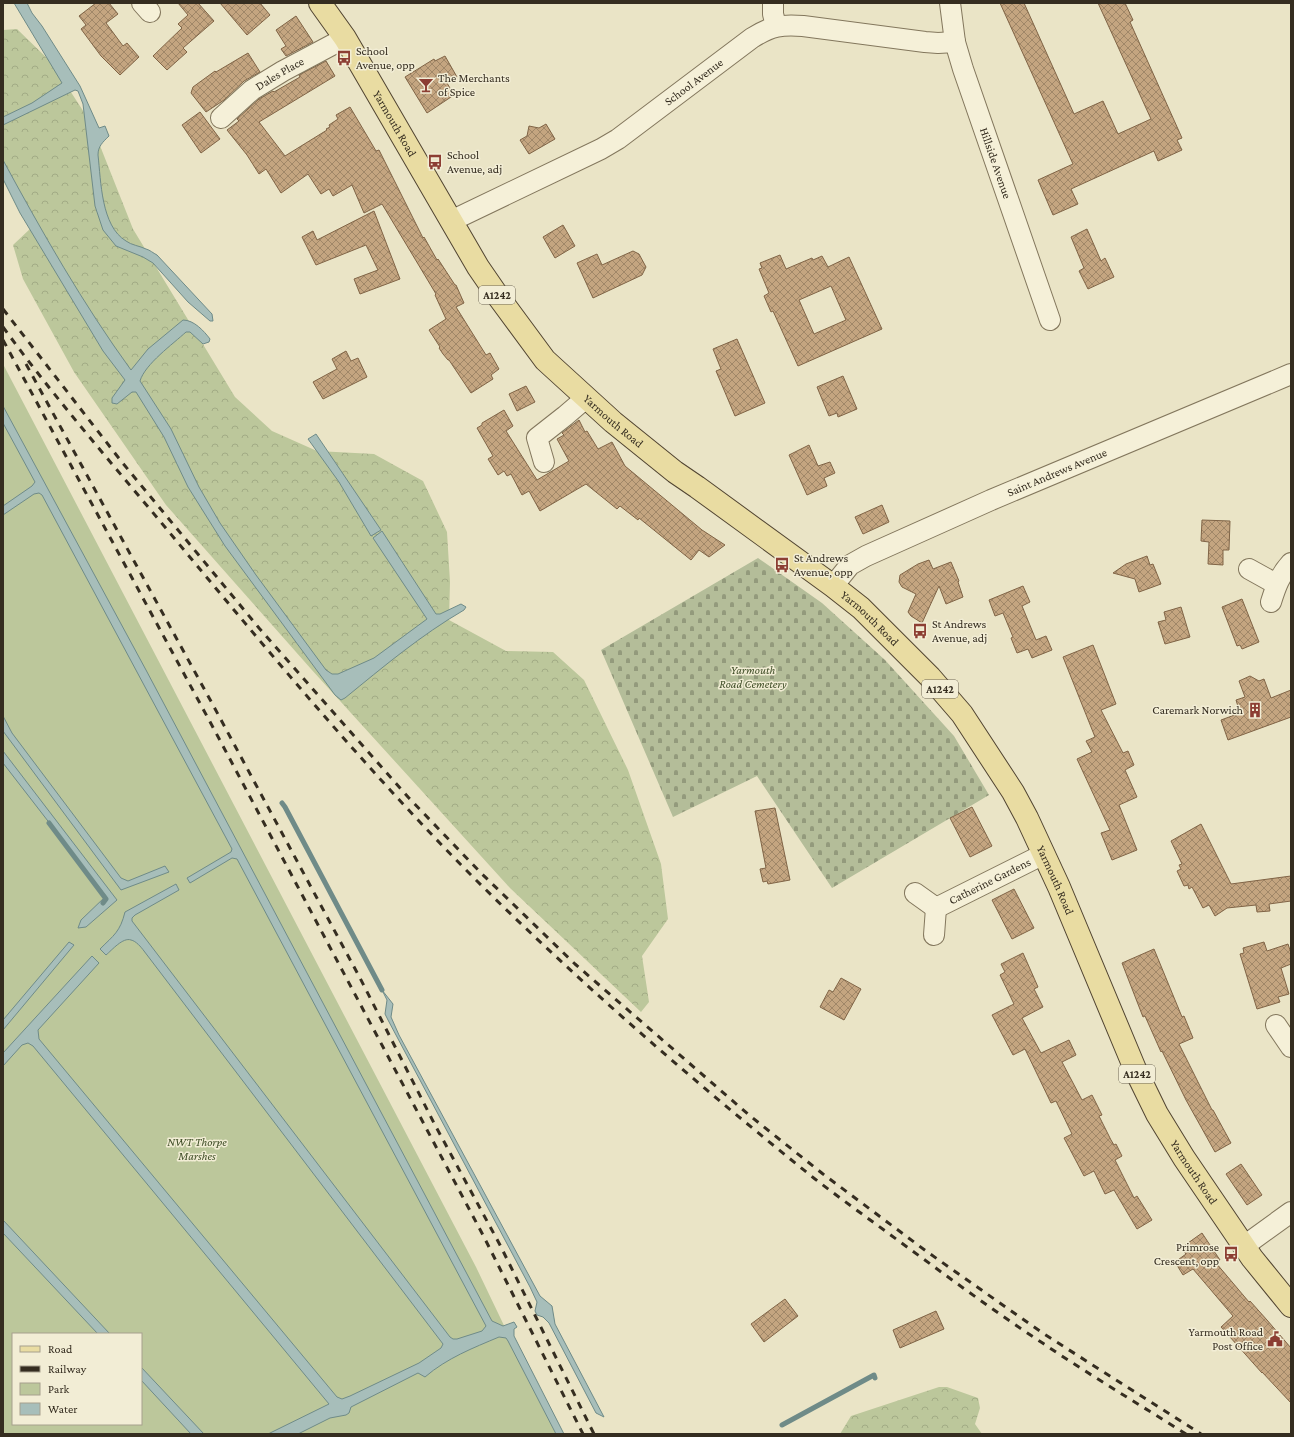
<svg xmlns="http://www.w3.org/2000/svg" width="1294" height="1437" viewBox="0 0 1294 1437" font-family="'Crimson Pro',serif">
  <defs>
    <pattern id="forest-crowns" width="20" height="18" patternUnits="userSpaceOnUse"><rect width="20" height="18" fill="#bcc79b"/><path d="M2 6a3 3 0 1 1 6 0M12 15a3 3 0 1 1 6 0" fill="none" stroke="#a2ab85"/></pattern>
    <pattern id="cemetery-stones" width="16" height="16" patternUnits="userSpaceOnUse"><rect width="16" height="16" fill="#b4bd99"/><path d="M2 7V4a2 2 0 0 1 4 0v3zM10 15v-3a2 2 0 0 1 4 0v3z" fill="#939a7c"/></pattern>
    <pattern id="building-cross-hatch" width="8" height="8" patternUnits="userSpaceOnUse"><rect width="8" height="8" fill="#c4a580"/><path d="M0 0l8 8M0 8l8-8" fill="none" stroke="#a08768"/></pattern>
  </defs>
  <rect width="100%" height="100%" fill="#eae4c6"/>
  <path fill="#bcc79b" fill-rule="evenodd" d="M3 364 476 1267 556 1434H3ZM13 1334H141V1424H13Z"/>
  <path fill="url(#forest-crowns)" d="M17 29 52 63 91 123 133 229 235 397 272 431 317 451 374 454 423 481 447 532 450 582 449 620 506 651 553 652 584 680 628 770 661 864 668 919 642 956 649 1002 641 1012 510 888 311 669 166 505 74 372 23 279 13 245 31 228 3 169V30Z
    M939 1387H947L978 1398 980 1408 975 1424 982 1434H840L851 1416Z"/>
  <path fill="url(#cemetery-stones)" d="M758 558 822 603 885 660 954 736 989 795 832 888 757 776 673 817 601 650Z"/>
  <path fill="#a7beba" stroke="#6f8b88" d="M14 3H27L32 13 42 26 80 86 99 128 105 126 109 136C103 142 98 146 98 155 101 181 101 226 126 241 131 245 140 246 146 249 150 250 153 253 157 255L212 314 213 321H210L188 302 153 263 143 257 116 246 103 230 95 206 83 104 78 91 75 90 3 125V117L32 103 62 83Z
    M3 160C42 232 83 304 131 370L148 349 183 320C194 320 204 331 210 339L209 342 203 344 190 332H186C173 344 145 364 140 381L171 429 199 487 220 523 256 575 326 670 332 674H338L374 658 427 619 373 538 382 531 436 614H440L461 604 466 607 464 610C421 635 383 667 345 698L341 700 335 695 225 546 188 487 164 437 136 392H132L117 404 112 403V398L125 380 103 351 20 213 3 179Z
    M3 406 146 670 492 1321 503 1326 514 1322 517 1327 514 1329V1336L564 1434H556L508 1341 506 1338 499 1337C473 1348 447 1358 425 1377L418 1373 351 1407 349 1413 346 1415 330 1418 298 1434H268L329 1404 33 1046 28 1043 22 1045 3 1066V1053L92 956 99 963 38 1030 39 1039 337 1397 342 1399 350 1396 419 1363 441 1348 443 1344 144 951C141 947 136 941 131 940 123 937 112 950 106 955L100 949C114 935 120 932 125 912L176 884 179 890 135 915 132 918V921L450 1337 453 1339H457L482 1331 486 1326 237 859 232 858 190 883 187 878 231 852 232 849 42 495 39 493 34 494 3 515V506L32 486 35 482 3 423Z
    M316 434 381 530 371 536 339 482 308 439Z
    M3 716 12 733 121 878 128 881 165 866 169 872 121 890 3 731Z
    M3 751 117 900 86 927 78 928 81 920 106 896 3 763Z
    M69 942 74 945 3 1030V1020Z
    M382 990 393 1004 391 1017 399 1035 540 1296 552 1306 555 1324 604 1417 596 1413 549 1323 543 1317 537 1315 535 1311 537 1302 530 1287 388 1020 385 1014 387 1000Z
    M3 1220 110 1334H98L3 1233Z
    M141 1367 204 1434H191L141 1380Z"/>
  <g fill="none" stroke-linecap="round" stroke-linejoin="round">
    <path stroke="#6f8b88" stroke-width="5" d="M282 803 285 807 382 990
      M49 823 106 899 103 903
      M782 1425 874 1375 875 1378"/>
  </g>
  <path fill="url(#building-cross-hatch)" stroke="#806446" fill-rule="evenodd" d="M96 3H109L118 14 106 23 123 46 127 43 139 57 120 75 101 56 81 29 86 25 79 16Z
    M178 3H198L214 21 183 48 187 52 167 70 153 56 182 28 178 24 188 15Z
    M220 3H260L270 15 247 35Z
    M1000 3H1024L1074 114 1103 101 1118 134 1151 119 1098 3H1125L1133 20 1130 22 1182 138 1177 140 1182 150 1158 161 1154 151 1071 189 1078 204 1053 215 1038 180 1073 164Z
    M296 16 313 42 286 56 281 49 286 46 276 30Z
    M248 53 260 72 244 81 224 100 206 112 191 93 193 87 215 71 216 72Z
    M445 56 457 77 447 83 454 95 427 113 405 77 434 59 435 61Z
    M326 61 335 76 259 122 285 156 327 130 326 129 330 127 329 125 338 119 336 115 350 107 376 151 379 150 423 238 424 237 437 260 438 259 455 285H456L464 303 456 307 486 355 490 353 499 369 491 375 493 379 471 393 449 360H448L443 354 439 348 440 347 429 330 446 319 435 295 436 294 382 204 364 213 352 185 333 196 329 189 321 194 308 174 281 193 266 169 259 174 247 155 227 130 239 121 237 119 259 99 273 91 274 92 300 77 299 75Z
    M200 112 220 139 201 153 182 125Z
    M546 124 555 139 529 154 520 140 527 136 529 126 539 128Z
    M374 211 400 279 360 294 354 279 378 270 366 245 316 265 302 237 313 231 317 240Z
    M563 225 575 246 555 258 543 237Z
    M1087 229 1101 261 1105 258 1114 277 1088 289 1079 271 1084 268 1071 237Z
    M633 251 639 254 646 267 642 275 593 298 577 263 597 254 602 265Z
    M780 255 786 269 812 258 813 260 822 256 828 267 849 257 882 329 798 366 773 311 771 312 764 296 769 293 759 269 762 268 760 263ZM831 286 846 320 814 334 799 300Z
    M737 339 765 403 735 416 716 371 721 369 713 349Z
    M346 351 351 361 358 358 367 377 323 399 313 382 337 369 332 359Z
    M843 376 857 409 838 417 837 413 829 416 817 387Z
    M526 386 535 402 517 411 509 394Z
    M504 410 513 426 506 431 537 480 569 461 557 439 564 435 562 433 579 420 585 432 587 431 598 449 612 442 625 466 702 530 725 545 709 557 699 550 691 560 639 518 638 520 620 506 617 509 586 484 540 511 529 491 522 495 511 474 507 476 504 471 498 475 488 459 493 456 477 428 482 425V423Z
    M809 445 818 466 830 462 835 473 824 478 827 486 807 495 789 455Z
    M882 505 889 522 863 534 855 517Z
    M1202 520 1230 521 1229 550H1223V565L1208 564 1209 542 1201 541Z
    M1147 556 1150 565 1153 564 1161 584 1139 592 1135 579 1113 573 1126 564Z
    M929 560 933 569 951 562 959 581 958 582 963 597 946 604 939 586 922 623 911 616 908 612 916 594 902 587 899 582 900 575 918 564Z
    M1023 586 1030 602 1022 606 1036 640 1046 636 1052 650 1032 658 1028 649 1017 653 1011 638 1013 637 1003 613 995 616 989 600Z
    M1242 599 1259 642 1242 649 1240 645 1237 646 1222 607Z
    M1181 607 1190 637 1165 644 1158 622 1166 620 1164 612Z
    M1093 645 1116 704 1101 710 1123 753 1128 751 1134 765 1125 770 1137 797 1119 805 1137 850 1112 860 1101 833 1110 830 1077 759 1092 752 1086 741 1095 737 1063 657Z
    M1250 676 1259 681 1264 679 1271 698 1291 690V717L1228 740 1221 720 1240 713 1236 700 1245 697 1239 681Z
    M972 807 992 846 970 857 950 818Z
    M775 808 790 880 768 884 767 881 763 882 760 869 766 868 755 811Z
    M1201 824 1231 884 1291 876V901L1269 904 1270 911 1257 912 1256 905 1227 908 1215 916 1209 905 1203 908 1192 887 1189 889 1188 885 1184 886 1177 871 1181 869 1179 865 1182 864 1171 841Z
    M1014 889 1034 928 1012 939 992 900Z
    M1264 942 1267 951 1288 944 1291 953V964L1281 968 1289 994 1278 997 1280 1002 1257 1009 1240 954 1244 953 1243 948Z
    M1154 949 1182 1017 1184 1016 1193 1038 1179 1044 1212 1110H1213L1231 1143 1215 1152 1186 1100 1162 1051 1161 1052 1145 1016 1143 1017 1122 963Z
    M1023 953 1038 987 1034 989 1043 1007 1022 1018 1041 1053 1069 1040 1076 1055 1062 1062 1082 1100 1092 1095 1102 1115 1099 1116 1111 1140 1114 1145 1116 1144 1122 1156 1115 1160 1134 1198 1137 1196 1152 1220 1137 1229 1114 1190 1105 1194 1094 1171 1084 1176 1064 1138 1072 1134 1056 1101 1051 1103 1025 1049 1013 1055 992 1015 1014 1004 1000 975 1005 972 1001 964Z
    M841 978 861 989 844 1020 820 1007 829 990 833 992Z
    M1241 1164 1262 1195 1247 1205 1226 1174Z
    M1202 1233 1220 1260 1216 1263 1249 1302 1250 1301 1267 1320 1291 1348V1403L1262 1372V1373L1221 1327 1233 1316 1193 1269 1183 1275 1175 1262 1186 1254 1181 1248Z
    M785 1299 798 1316 764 1342 751 1324Z
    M936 1311 944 1329 900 1348 893 1330Z"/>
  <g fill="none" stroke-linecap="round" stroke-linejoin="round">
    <g stroke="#83775d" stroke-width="22">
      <g id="minor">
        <path d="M142 3 150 12"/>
        <path d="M773 3V14L776 26"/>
        <path id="s1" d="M950 3 955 42 963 69 1050 320"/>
        <path id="s2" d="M221 118 252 90 283 71 345 38"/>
        <path id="s3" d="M451 221 601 149 618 139 752 38C771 26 782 24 803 26L925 42 938 43 955 42"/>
        <path d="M544 462 537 438 565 416 586 398"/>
        <path d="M1249 569 1276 584"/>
        <path id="s4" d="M833 586 850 565 866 556 991 500 1291 374"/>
        <path d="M1271 602C1276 586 1280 575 1291 563"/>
        <path id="s5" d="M915 893 936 908 1044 854"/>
        <path d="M934 935 936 908"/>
        <path d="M1276 1025 1291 1047"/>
        <path d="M1244 1246 1291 1212"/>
      </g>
    </g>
    <g stroke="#514431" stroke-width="24">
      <g id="primary">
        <path id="s6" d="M320 3 345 38 478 267 500 299 545 360 613 422 675 472 697 487 833 586 861 608 930 677 962 714 1013 792 1027 818 1059 887 1135 1069 1157 1114 1184 1158 1252 1258 1291 1306"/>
      </g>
    </g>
    <use href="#minor" stroke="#f5f0d8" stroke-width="20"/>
    <use href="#primary" stroke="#e9dca2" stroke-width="22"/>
    <path stroke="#352d20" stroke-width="3" stroke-dasharray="7 7" stroke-linecap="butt" d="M3 309 121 461 259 628 408 797 481 873 575 964 749 1115 823 1174 926 1251 1044 1334 1201 1434
      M3 327C59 404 123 476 184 550 278 663 373 777 477 881 583 986 698 1085 815 1179 845 1202 876 1224 907 1247 951 1279 995 1312 1041 1342 1088 1374 1137 1403 1186 1434
      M3 340 215 731 484 1237 583 1434
      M26 364 213 705 360 978 435 1125 500 1245 594 1434"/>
  </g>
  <defs>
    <g id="bus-bare" transform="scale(1.2)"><path d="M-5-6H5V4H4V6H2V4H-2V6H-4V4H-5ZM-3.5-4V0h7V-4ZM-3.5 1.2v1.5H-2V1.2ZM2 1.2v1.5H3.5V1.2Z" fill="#8c3e33" stroke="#f2edd5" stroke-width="2.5" paint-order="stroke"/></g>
    <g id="bar-bare" transform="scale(1.2)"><path d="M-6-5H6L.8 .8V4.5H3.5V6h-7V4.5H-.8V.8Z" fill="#8c3e33" stroke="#f2edd5" stroke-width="2.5" paint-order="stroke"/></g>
    <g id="building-bare" transform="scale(1.2)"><path d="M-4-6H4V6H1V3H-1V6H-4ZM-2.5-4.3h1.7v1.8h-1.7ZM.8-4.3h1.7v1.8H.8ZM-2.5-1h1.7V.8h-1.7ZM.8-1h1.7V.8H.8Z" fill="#8c3e33" stroke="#f2edd5" stroke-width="2.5" paint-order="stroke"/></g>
    <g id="civic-bare" transform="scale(1.2)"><path d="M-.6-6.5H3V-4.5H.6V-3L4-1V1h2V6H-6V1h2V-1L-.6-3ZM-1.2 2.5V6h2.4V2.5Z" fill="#8c3e33" stroke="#f2edd5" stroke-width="2.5" paint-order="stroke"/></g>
  </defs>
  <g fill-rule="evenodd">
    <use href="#bus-bare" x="344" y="58"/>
    <use href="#bar-bare" x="426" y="85"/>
    <use href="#bus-bare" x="435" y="162"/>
    <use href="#bus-bare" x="782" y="565"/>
    <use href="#bus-bare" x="920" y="631"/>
    <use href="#building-bare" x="1255" y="710"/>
    <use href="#bus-bare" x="1231" y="1254"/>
    <use href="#civic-bare" x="1275" y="1339"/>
  </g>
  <g text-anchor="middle" stroke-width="3" stroke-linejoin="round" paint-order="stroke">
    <g fill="#f2edd5" stroke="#6e6756" stroke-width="1">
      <rect x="479" y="286" width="36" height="18" rx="3"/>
      <rect x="922" y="680" width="36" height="18" rx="3"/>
      <rect x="1119" y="1065" width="36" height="18" rx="3"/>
    </g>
    <g font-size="11" font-weight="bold" fill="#352d20">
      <text x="497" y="299">A1242</text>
      <text x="940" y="693">A1242</text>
      <text x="1137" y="1078">A1242</text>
    </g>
    <g font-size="12" fill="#352d20" stroke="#f2edd5" text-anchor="start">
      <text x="356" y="55">School<tspan x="356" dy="14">Avenue, opp</tspan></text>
      <text x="438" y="82">The Merchants<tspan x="438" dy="14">of Spice</tspan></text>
      <text x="447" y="159">School<tspan x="447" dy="14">Avenue, adj</tspan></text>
      <text x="794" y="562">St Andrews<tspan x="794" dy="14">Avenue, opp</tspan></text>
      <text x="932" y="628">St Andrews<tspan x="932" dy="14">Avenue, adj</tspan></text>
      <text x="1243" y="714" text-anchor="end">Caremark Norwich</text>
      <text x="1219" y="1251" text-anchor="end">Primrose<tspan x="1219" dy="14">Crescent, opp</tspan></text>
      <text x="1263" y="1336" text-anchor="end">Yarmouth Road<tspan x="1263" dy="14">Post Office</tspan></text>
    </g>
    <g font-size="12" fill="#352d20" stroke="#f2edd5">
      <text dy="4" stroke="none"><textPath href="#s2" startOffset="74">Dales Place</textPath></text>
      <text dy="4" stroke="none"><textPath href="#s3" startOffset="281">School Avenue</textPath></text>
      <text dy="4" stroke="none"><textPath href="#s6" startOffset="142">Yarmouth Road</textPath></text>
      <text dy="4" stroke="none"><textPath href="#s1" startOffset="167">Hillside Avenue</textPath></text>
      <text dy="4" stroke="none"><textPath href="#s6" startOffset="514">Yarmouth Road</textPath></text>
      <text dy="4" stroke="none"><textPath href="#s4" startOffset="254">Saint Andrews Avenue</textPath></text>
      <text dy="4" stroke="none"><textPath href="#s6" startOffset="838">Yarmouth Road</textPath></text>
      <text dy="4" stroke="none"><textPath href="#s6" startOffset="1162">Yarmouth Road</textPath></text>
      <text dy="4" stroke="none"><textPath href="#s5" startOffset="86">Catherine Gardens</textPath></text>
      <text dy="4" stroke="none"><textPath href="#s6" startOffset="1486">Yarmouth Road</textPath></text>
    </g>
    <g font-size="12" font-style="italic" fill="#404f28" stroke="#f2edd5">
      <text x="753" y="674">Yarmouth<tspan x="753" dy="14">Road Cemetery</tspan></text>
      <text x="197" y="1146">NWT Thorpe<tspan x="197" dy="14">Marshes</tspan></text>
    </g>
  </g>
  <rect width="1294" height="1437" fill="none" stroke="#352d20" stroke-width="8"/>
  <rect x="12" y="1333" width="130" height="92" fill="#f2edd5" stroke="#a6a08d"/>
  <rect x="20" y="1346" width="20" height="6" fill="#e9dca2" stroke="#a6a08d"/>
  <text x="48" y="1353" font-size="12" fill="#352d20">Road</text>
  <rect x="20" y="1366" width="20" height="6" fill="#352d20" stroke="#a6a08d"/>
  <text x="48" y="1373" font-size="12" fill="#352d20">Railway</text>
  <rect x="20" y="1383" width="20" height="12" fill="#bcc79b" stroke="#a6a08d"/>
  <text x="48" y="1393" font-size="12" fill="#352d20">Park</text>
  <rect x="20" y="1403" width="20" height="12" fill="#a7beba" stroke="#a6a08d"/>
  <text x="48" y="1413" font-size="12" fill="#352d20">Water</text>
</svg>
